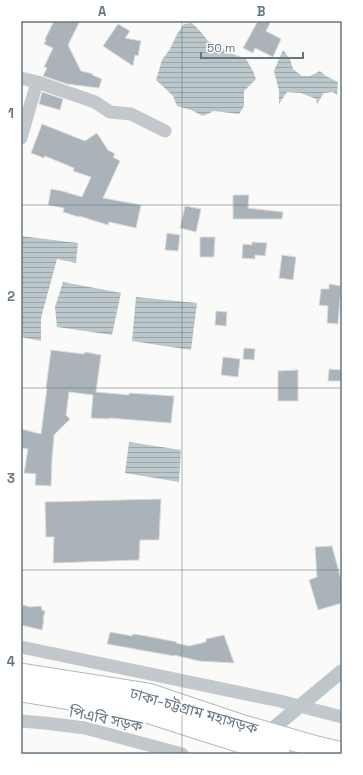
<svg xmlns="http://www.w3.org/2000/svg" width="363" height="775" viewBox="0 0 363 775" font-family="'Space Grotesk','Noto Sans Bengali',sans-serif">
  <defs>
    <pattern id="water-rules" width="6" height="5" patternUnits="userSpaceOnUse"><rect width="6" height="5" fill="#bbc7cb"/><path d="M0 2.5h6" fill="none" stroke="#9ca6aa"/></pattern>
  </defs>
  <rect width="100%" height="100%" fill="#fafaf8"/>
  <path fill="url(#water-rules)" d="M192 23 200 31 208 41 219 46 233 54 246 59 253 71 256 79 244 91V106L239 114 214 111 203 116 191 110 177 106 173 96 156 80 162 60 170 49 177 34 184 24Z
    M283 50 290 59 293 69 302 76H310L320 71 326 76 338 82 337 95 333 92 324 93 317 104 316 99 301 93 287 92 279 104V91L274 71Z
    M21 236 78 243 76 263 57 259 41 318V341L21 337Z
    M63 282 121 293 112 335 57 327 55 307Z
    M136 297 197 303 191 350 132 341Z
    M129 442 181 450 179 482 125 473Z"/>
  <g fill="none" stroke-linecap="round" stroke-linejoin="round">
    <path stroke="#bbc7cb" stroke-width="14" d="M242 754 342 671"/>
  </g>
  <path fill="#aab3b9" stroke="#dcdcda" d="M54 21H80L68 45 81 71 93 74 92 75 102 79 99 88 67 84 43 76 47 68 44 67 53 48 44 44 46 40 45 39Z
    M258 21H271L266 31 281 39 273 57 255 48 253 53 243 48Z
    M118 24 130 31 125 38 141 41 138 56 135 55 133 66 103 46Z
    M42 92 63 99 60 110 39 104Z
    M42 124 85 141 97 133 108 150 115 154 113 157 120 161 103 198 141 205 136 228 109 222 108 225 79 216V217L63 212 64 208 48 205 51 189 62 191 82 197 91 177 73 171 74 168 45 156 44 158 31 153Z
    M233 195H249L248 208 283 212 282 219H233Z
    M185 206 201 209 196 232 180 228Z
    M167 233 180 235 178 251 165 250Z
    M200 237H215L214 257H200Z
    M252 242 267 243 265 256 255 255V259L242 258 243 244 252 245Z
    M282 255 296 257 293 280 279 278Z
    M329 284 341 286 338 324 327 323 328 306 319 305 321 289H329Z
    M216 311 227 312 226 326 215 325Z
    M244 348 255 349 254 360 243 359Z
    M51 350 84 354 85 352 101 355 96 392 129 395V393L174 396 171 423 109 418V419L91 418 93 395 69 392 66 415 70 419 54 435 52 459 51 486 35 485 36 474 24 473 28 449 21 448V429L41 434 47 388H46Z
    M223 357 240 359 238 377 221 375Z
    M329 369 342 370V381H328Z
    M298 370V401H278V371Z
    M161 499 159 540H140L139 560 53 563 54 537H46L45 502Z
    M332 546 342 583V603L318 610 309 580 317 577 315 547Z
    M23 605 30 607 41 606 42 610 45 611 43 619H44L42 630 21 625V613Z
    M110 632 132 636 133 634 146 636 177 642 176 643 189 646 206 642V639L224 635 234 663 199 661 174 655V656L107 644Z"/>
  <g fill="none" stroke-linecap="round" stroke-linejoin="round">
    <g stroke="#b4b9bd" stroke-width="23">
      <path id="trunk" d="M21 674 148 694 240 725 317 747 342 753
        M21 691 144 711 206 731 279 754"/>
    </g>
    <path stroke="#c3c8cc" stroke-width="13" d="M21 78 37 82 21 138
      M37 82 95 102 110 112 131 114 165 131
      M21 647 280 701 342 717
      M21 721 45 723 85 728 182 754"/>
    <use href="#trunk" stroke="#fff" stroke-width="21"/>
  </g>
  <path fill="none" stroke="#657683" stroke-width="1" stroke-opacity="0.55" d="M182 21V754M21 205H342M21 388H342M21 570H342"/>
  <g text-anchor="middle" stroke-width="4" stroke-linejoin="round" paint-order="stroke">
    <g font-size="15" fill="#657683" stroke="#fff">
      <text transform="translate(194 711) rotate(16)" y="5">ঢাকা-চট্টগ্রাম মহাসড়ক</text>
      <text transform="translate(106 719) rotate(12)" y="5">পিএবি সড়ক</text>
    </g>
  </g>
  <rect width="363" height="775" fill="none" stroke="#ffffff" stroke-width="44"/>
  <path d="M201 52v6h102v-6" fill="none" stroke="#657683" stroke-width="2"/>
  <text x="207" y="52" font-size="12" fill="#657683" stroke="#ffffff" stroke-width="3" paint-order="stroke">50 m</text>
  <rect x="22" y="22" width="319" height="731" fill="none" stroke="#657683" stroke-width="1.5"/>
  <g font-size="13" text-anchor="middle" font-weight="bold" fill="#657683">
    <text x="102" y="16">A</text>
    <text x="261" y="16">B</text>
    <text x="11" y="118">1</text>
    <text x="11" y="301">2</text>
    <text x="11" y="483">3</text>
    <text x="11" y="666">4</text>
  </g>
</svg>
